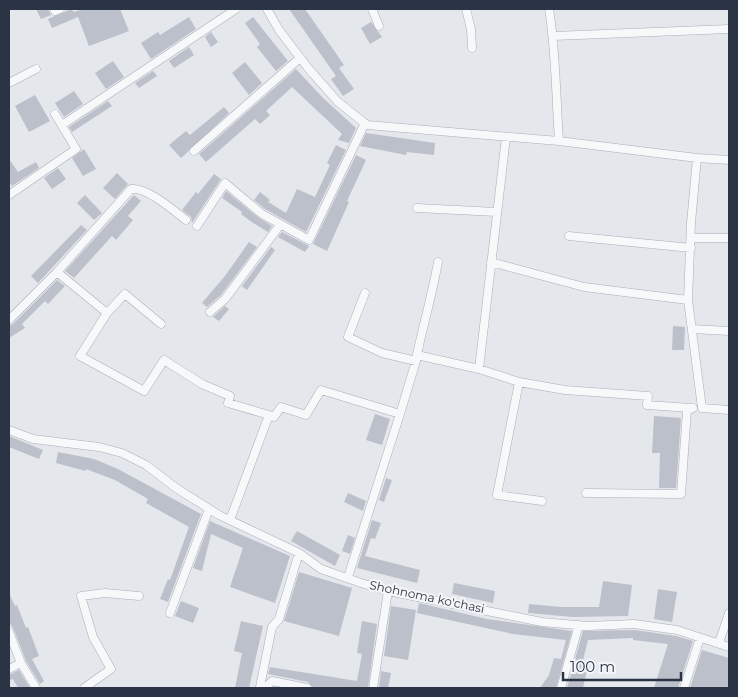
<svg xmlns="http://www.w3.org/2000/svg" width="738" height="697" viewBox="0 0 738 697" font-family="Montserrat,sans-serif">
  <rect width="100%" height="100%" fill="#e4e7ec"/>
  <path fill="#bbc0ca" d="M36 9H48L51 15 41 19Z
    M71 9 74 12 83 9H120L129 31 89 46 78 17 52 28 48 19Z
    M289 9H305L344 65 339 68 354 89 343 96 331 79 336 76Z
    M189 17 196 29 151 59 141 43 158 32 160 35Z
    M253 17 288 61 276 71 257 47 260 44 245 23Z
    M371 22 382 37 370 44 361 28Z
    M211 32 218 42 211 47 205 37Z
    M189 47 194 55 174 68 169 61Z
    M113 61 124 77 106 89 95 73Z
    M245 62 262 83 249 95 232 73Z
    M296 69 323 98 356 128 349 143 338 140 342 134 292 87 266 111 270 115 260 124 255 119 206 162 199 154Z
    M153 71 157 76 139 88 135 83Z
    M74 91 83 104 64 117 55 103Z
    M35 95 50 121 29 132 15 106Z
    M108 101 112 106 72 132 69 127Z
    M224 107 229 113 181 158 169 145 186 131 190 135Z
    M366 133 435 143 434 155 407 152 406 155 360 146Z
    M336 145 346 150 306 232 265 209 254 200 260 192 270 200 268 202 286 213 297 189 315 197 330 165 327 163Z
    M84 149 96 169 83 176 72 158Z
    M356 155 366 160 347 201 349 202 327 251 313 244Z
    M9 159 18 172 36 162 39 168 12 186 9 182Z
    M58 168 66 179 52 189 44 178Z
    M117 173 128 184 115 199 103 188Z
    M214 174 221 179 192 223 191 217 182 210 196 192 198 194Z
    M226 191 259 218 272 226 268 232 253 223 241 214 242 212 222 198Z
    M85 195 102 213 94 220 77 203Z
    M134 195 141 201 128 216 133 220 116 240 112 236 74 278 65 271Z
    M81 225 87 230 38 283 31 276Z
    M282 232 309 246 305 252 278 237Z
    M249 242 257 247 221 295 207 307 202 303 225 276Z
    M271 247 275 250 247 290 242 286Z
    M57 280 65 286 48 304 45 301 22 324 25 328 9 338V326L13 324Z
    M225 306 229 309 219 321 213 317Z
    M673 326 685 327 684 350H672Z
    M375 414 390 419 382 445 366 440Z
    M654 416 681 418 676 488H659L660 453H652Z
    M9 436 43 450 39 459 9 447Z
    M58 452 94 459 118 469 201 514 168 602 160 599 168 579 170 580 189 527 146 503 148 499 115 480 86 469V471L56 463Z
    M386 478 392 480 384 502 379 500Z
    M348 493 366 501 363 511 344 502Z
    M372 520 381 523 375 539 371 538 365 556 420 570 417 583 357 568Z
    M210 521 290 556 275 603 230 587 243 548 211 534 202 571 193 568Z
    M297 531 340 555 335 566 291 541Z
    M348 535 355 538 350 554 342 551Z
    M299 572 352 588 339 636 284 621Z
    M603 581 632 585 628 616 573 617 528 613 529 604 561 607H599Z
    M454 583 495 591 493 603 452 594Z
    M658 589 677 592 672 622 654 619Z
    M9 593 15 606 17 605 26 628 28 627 39 656 32 659 44 681 40 684 26 661 14 630 9 622Z
    M181 601 199 608 193 623 175 616Z
    M419 603 487 619 572 631 556 688H540L549 675 554 658 561 659 566 640 513 634 417 613Z
    M391 606 416 610 408 660 384 656Z
    M241 621 263 626 249 688H235L242 653 234 651Z
    M362 621 377 624 368 688H320L312 687 308 682 268 674 270 667 357 681 362 654 357 653Z
    M635 630 676 636 693 641 678 688H654L668 644 633 640V638L588 640 581 668 587 670 583 688H567L583 631Z
    M702 650 729 658V688H690Z
    M19 670 30 688H18L13 679 9 680V675Z
    M381 671 391 673 388 688H379Z"/>
  <g fill="none" stroke-linecap="round" stroke-linejoin="round">
    <g stroke="#a9aeb7" stroke-width="9">
      <path id="minor" d="M267 9 279 30 308 68 338 102 367 125 559 141 697 158 729 160
        M372 9 379 26
        M466 9 471 29 472 48
        M549 9C556 51 556 98 559 141
        M55 11 60 9
        M553 36 729 29
        M9 83 36 69
        M62 125 236 9
        M194 151 300 58
        M697 158 691 223 688 300 702 408 729 410
        M9 195 76 149 55 114
        M417 208 497 212
        M197 226 225 183 262 214 309 240 365 123
        M569 236 691 248
        M691 238H729
        M491 262 584 287 688 300
        M57 272 107 313 125 294 161 324
        M365 293 348 337 382 353 416 361 400 414
        M210 312 225 299 280 225
        M107 313 80 356 144 391 164 360 202 384 230 396 228 403 269 415
        M9 320 57 272 131 189C147 187 173 210 186 220
        M692 329 729 331
        M417 355 479 369 519 382 565 390 648 396 647 405 691 408
        M416 359C423 326 432 295 438 262
        M479 369 506 137
        M519 382 497 495 542 501
        M9 430 33 439 99 447 122 453 146 465 176 488 219 515 299 553 321 569 361 583 388 591 542 622 588 626 634 624 677 630 729 647
        M586 493 681 494 687 411 693 408
        M230 520 269 415 274 417 281 407 306 415 321 390 400 414 348 577
        M170 613 209 509
        M9 632 21 663
        M719 643 729 613
        M9 669 21 663 36 688
        M84 688 111 669 93 637 81 596 105 593 139 596
        M265 688 260 687 272 627 279 619 299 553
        M265 688 272 681 307 688
        M373 688 388 591
        M561 688 579 625
        M684 688 700 638"/>
    </g>
    <use href="#minor" stroke="#f7f8fa" stroke-width="8"/>
  </g>
  <g text-anchor="middle" stroke-width="4" stroke-linejoin="round" paint-order="stroke">
    <g font-size="12" fill="#2b3445" stroke="#f4f6f9">
      <text transform="translate(427 597) rotate(12)" y="4">Shohnoma ko'chasi</text>
    </g>
  </g>
  <rect width="738" height="697" fill="none" stroke="#2b3445" stroke-width="20"/>
  <path d="M563 672v8h118v-8" fill="none" stroke="#2b3445" stroke-width="2.5"/>
  <text x="570" y="672" font-size="15" fill="#2b3445" stroke="#f4f6f9" stroke-width="4" paint-order="stroke">100 m</text>
</svg>
